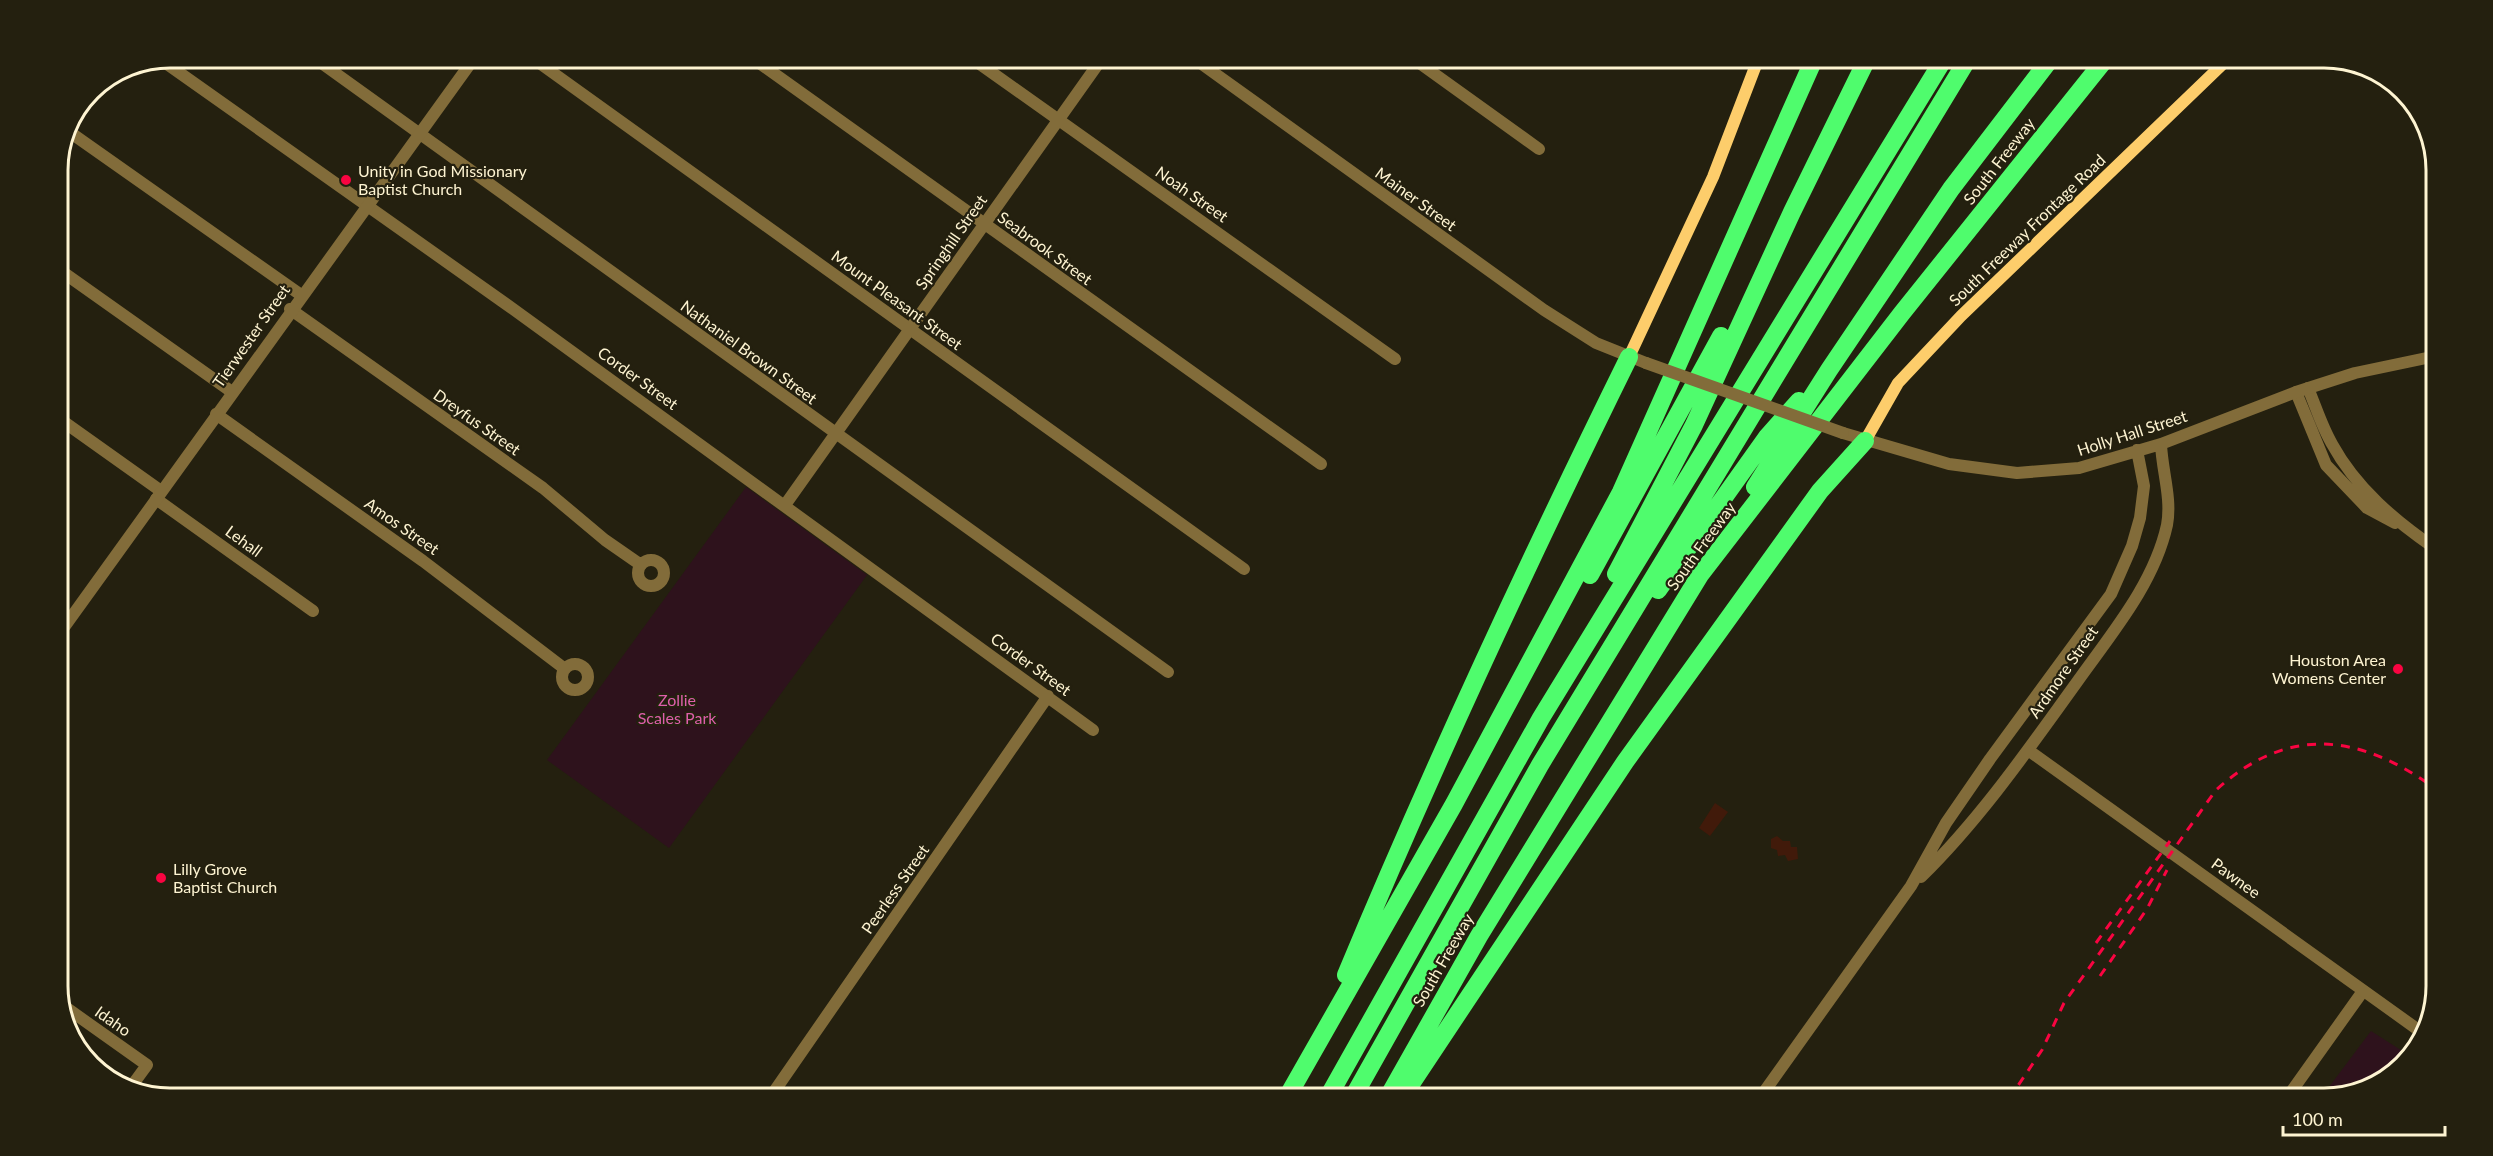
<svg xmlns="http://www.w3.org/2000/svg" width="2493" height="1156" viewBox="0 0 2493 1156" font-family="Lato,sans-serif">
  <rect width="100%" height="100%" fill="#24200f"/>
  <path fill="#2e121c" d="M746 487 867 575 669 848 547 760Z
    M2371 1031 2407 1054 2386 1080 2320 1099Z"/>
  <path fill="#411a0a" d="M1715 803 1728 812 1710 836 1699 828Z
    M1777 836 1783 841H1790L1791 847H1797L1798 859 1788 861 1785 855 1778 856 1777 850 1771 848V839Z"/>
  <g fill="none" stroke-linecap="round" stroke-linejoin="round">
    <path stroke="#826c3a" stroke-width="12" d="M313 57 1168 672
      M531 57 1244 569
      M751 57 1321 464
      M970 57 1395 359
      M1411 57 1539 149
      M160 59 506 304 1093 730
      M71 133 301 295
      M57 268 232 392
      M290 309 543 488 605 540 641 565
      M2308 388C2316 407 2322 427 2332 444 2356 488 2395 521 2436 549
      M2296 392 2326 465 2367 508 2395 523
      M216 414 423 561 565 669
      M57 417 161 491
      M156 499 313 611
      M785 505 1103 57
      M638 573a13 13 0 1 1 26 0a13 13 0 1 1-26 0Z
      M562 677a13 13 0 1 1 26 0a13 13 0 1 1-26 0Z
      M61 1004 147 1065 128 1091
      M769 1099 1048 696
      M2286 1099 2363 991"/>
    <path stroke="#826c3a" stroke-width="12" d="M1192 57 1544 310 1596 343 1646 363
      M1843 433 1949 464 2017 473 2079 468 2161 444 2296 392 2355 373 2436 356
      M57 637 475 57
      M2028 750 2424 1034
      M1921 877C1980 819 2028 750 2077 682 2111 634 2154 584 2167 525 2172 498 2162 471 2161 444
      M1759 1099 1911 886 1946 823 1990 759 2111 594 2132 546 2140 518 2144 486 2137 450"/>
    <path stroke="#fdcd6b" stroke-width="12" d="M1629 357 1713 177 1759 57
      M1865 441 1898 383 1961 316 2230 57"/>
    <path stroke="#4ffc6d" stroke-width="18" d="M1755 487 1829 370 1951 189 2052 57
      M1616 574 1694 425 1792 212 1868 57
      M1590 575 1721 336
      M1658 590 1767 437 1799 401
      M1346 975C1433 766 1529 560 1629 357
      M1286 1099 1454 804 1621 492 1815 57
      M1327 1099 1541 718 1945 57
      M1352 1099 1540 765 1969 57
      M1387 1099 1479 936 1700 575 1902 313 2107 57
      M1401 1099 1625 762 1820 491 1865 441"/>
    <path stroke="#f90441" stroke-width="3" stroke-dasharray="9 8" stroke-linecap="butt" d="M2096 943 2170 841
      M2100 976 2147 909 2167 870
      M2009 1099 2042 1050 2064 1003 2216 790C2289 724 2360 734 2436 789"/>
    <path stroke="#826c3a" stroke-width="12" d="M1646 363 1843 433"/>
  </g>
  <g fill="#f90441" stroke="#24200f" stroke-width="2">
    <circle cx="346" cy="180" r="6"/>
    <circle cx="2398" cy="669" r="6"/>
    <circle cx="161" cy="878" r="6"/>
  </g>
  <g text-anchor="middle" stroke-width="4.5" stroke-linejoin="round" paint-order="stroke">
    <g font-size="16" fill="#fef4d2" stroke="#24200f">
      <text transform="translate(1999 161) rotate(-52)" y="6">South Freeway</text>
      <text transform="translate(1192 194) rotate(35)" y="6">Noah Street</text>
      <text transform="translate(1416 199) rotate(36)" y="6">Mainer Street</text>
      <text transform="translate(2027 230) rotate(-44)" y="6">South Freeway Frontage Road</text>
      <text transform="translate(951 242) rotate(-55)" y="6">Springhill Street</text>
      <text transform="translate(1045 248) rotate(36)" y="6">Seabrook Street</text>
      <text transform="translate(897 300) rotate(36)" y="6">Mount Pleasant Street</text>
      <text transform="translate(251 336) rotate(-55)" y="6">Tierwester Street</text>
      <text transform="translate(749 352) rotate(36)" y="6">Nathaniel Brown Street</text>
      <text transform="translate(638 378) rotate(36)" y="6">Corder Street</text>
      <text transform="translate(477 422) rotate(35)" y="6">Dreyfus Street</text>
      <text transform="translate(2132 433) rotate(-18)" y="6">Holly Hall Street</text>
      <text transform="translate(402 526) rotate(35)" y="6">Amos Street</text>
      <text transform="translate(244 541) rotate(36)" y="6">Lehall</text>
      <text transform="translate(1701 546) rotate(-54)" y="6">South Freeway</text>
      <text transform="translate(1031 664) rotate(36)" y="6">Corder Street</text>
      <text transform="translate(2063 672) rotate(-55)" y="6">Ardmore Street</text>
      <text transform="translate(2236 878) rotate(36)" y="6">Pawnee</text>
      <text transform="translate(895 889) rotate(-55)" y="6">Peerless Street</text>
      <text transform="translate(1443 960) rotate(-60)" y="6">South Freeway</text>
      <text transform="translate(113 1021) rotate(35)" y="6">Idaho</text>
    </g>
    <g font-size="16" fill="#fef4d2" stroke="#24200f" text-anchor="start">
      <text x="358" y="177">Unity in God Missionary<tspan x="358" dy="18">Baptist Church</tspan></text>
      <text x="2386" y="666" text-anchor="end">Houston Area<tspan x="2386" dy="18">Womens Center</tspan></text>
      <text x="173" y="875">Lilly Grove<tspan x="173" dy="18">Baptist Church</tspan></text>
    </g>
    <g font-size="16" fill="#de5fab" stroke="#24200f">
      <text x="677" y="706">Zollie<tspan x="677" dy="18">Scales Park</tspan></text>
    </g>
  </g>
  <path d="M0 0H2493V1156H0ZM170 68H2324A102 102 0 0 1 2426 170V986A102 102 0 0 1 2324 1088H170A102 102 0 0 1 68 986V170A102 102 0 0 1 170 68Z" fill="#24200f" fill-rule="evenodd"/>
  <path fill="none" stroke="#fef4d2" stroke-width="3" d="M170 68H2324A102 102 0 0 1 2426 170V986A102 102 0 0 1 2324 1088H170A102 102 0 0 1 68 986V170A102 102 0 0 1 170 68Z"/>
  <path d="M2283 1126v9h162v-9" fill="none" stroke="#fef4d2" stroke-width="3"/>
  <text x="2292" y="1126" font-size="18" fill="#fef4d2" stroke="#24200f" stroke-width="4.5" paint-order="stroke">100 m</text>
</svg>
